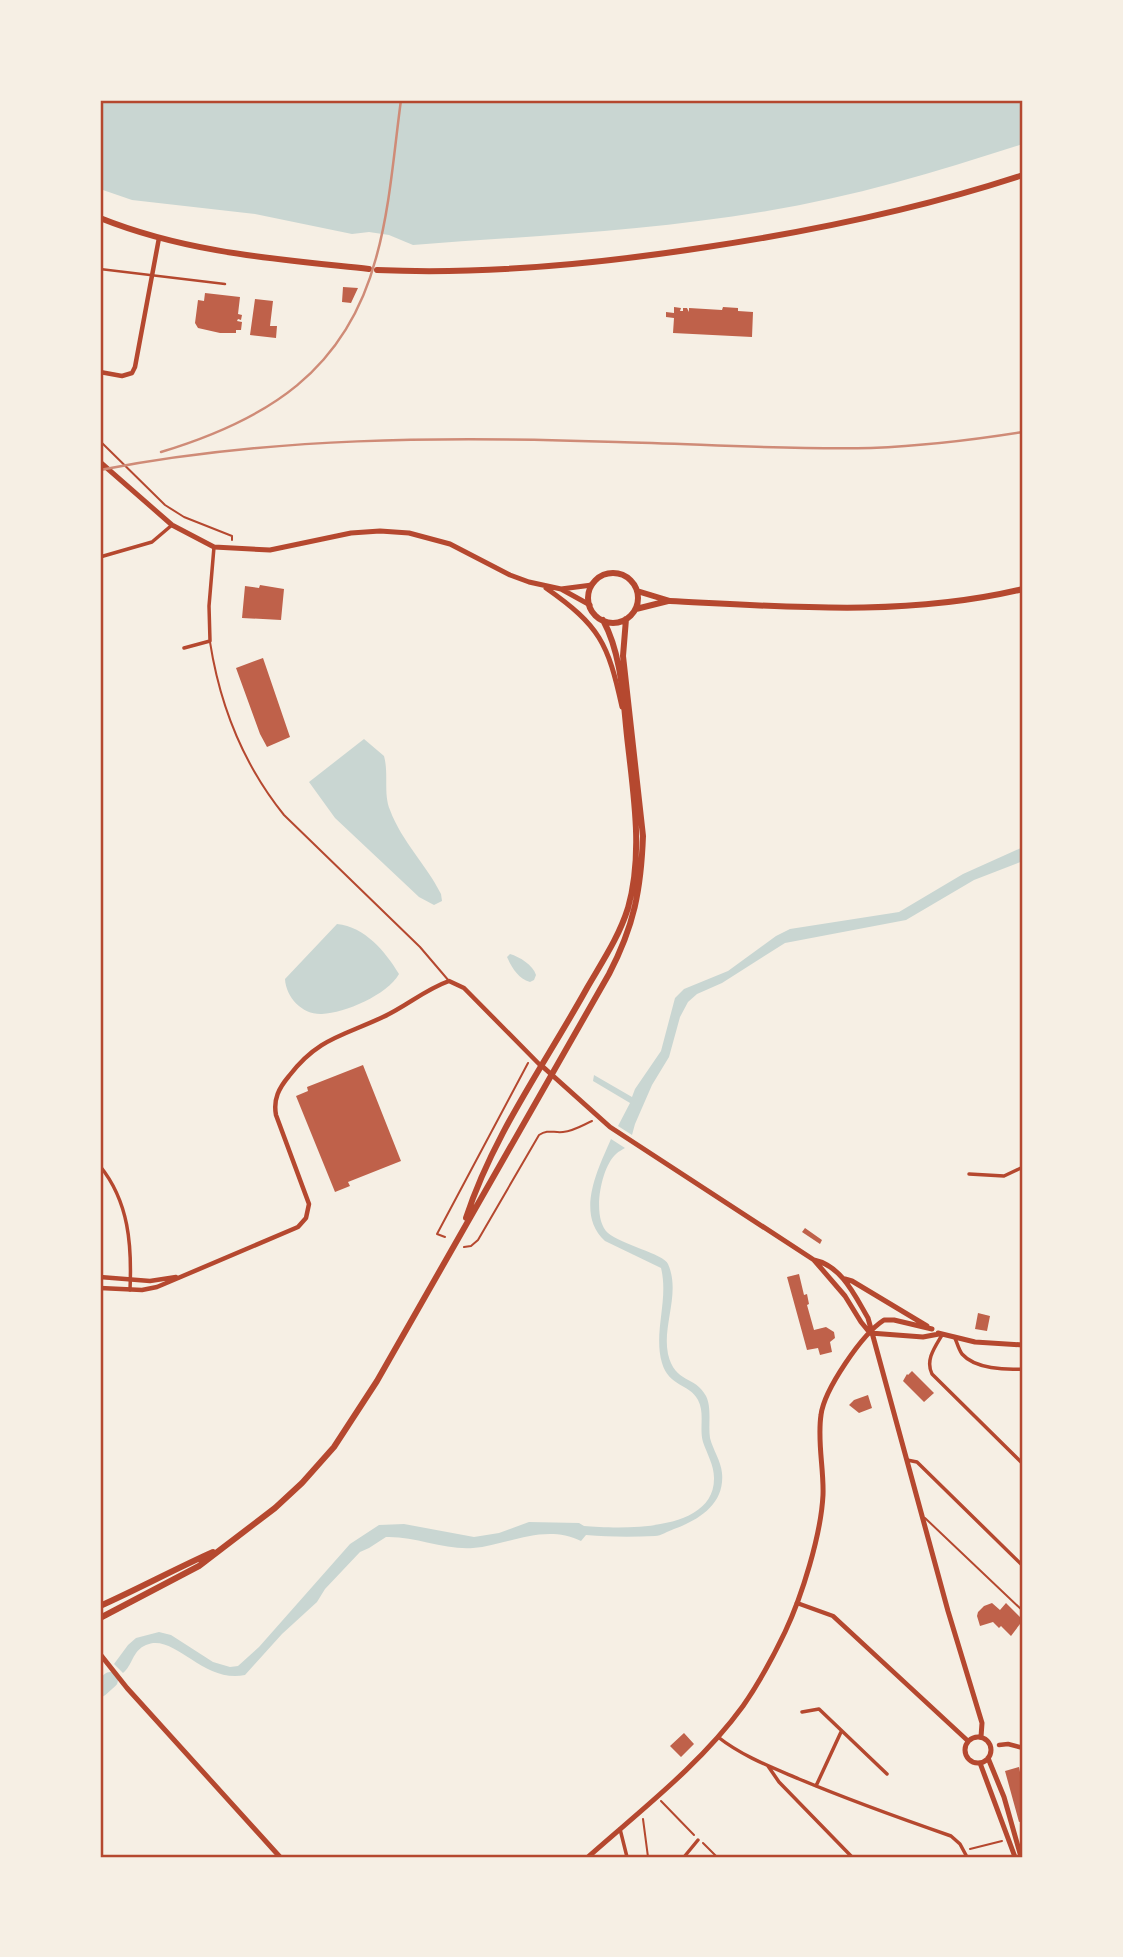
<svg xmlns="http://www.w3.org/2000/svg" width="1123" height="1957" viewBox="0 0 1123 1957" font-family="'Asap Condensed',sans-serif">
  <rect width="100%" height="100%" fill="#f6efe4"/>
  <path fill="#c9d6d2" d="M100 100H1023V144C939 171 854 197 767 211 650 231 531 236 413 245L389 235 369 232 352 234 255 214 132 200 100 189Z
    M364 739 384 756C389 774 383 793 390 810 402 842 426 864 441 894L442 901 434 905 419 897 335 818 309 782Z
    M1023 847V861L974 880 906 920 785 943 722 983 697 994 688 1002 680 1017 669 1057 652 1085 635 1124 632 1135 618 1126 630 1103 593 1081 594 1075 632 1097 635 1089 661 1051 675 998 684 989 728 971 776 936 790 929 899 912 963 874Z
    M337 924C365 927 385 951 399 974 387 995 345 1013 322 1014 303 1015 286 998 285 979Z
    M510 954C520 957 533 965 536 975L534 980 530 982C518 978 512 968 507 957Z
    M611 1139 625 1148C622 1150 619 1151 616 1154 601 1167 591 1218 608 1233 620 1244 664 1254 668 1264 681 1293 662 1325 668 1354 675 1384 695 1375 706 1396 712 1408 708 1425 710 1438 713 1450 721 1461 722 1473 725 1504 699 1520 674 1529 668 1531 661 1536 655 1536 632 1537 609 1537 586 1535L581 1541C544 1523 508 1545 473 1548 444 1550 415 1536 386 1537L369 1548 360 1552 325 1589 317 1602 282 1634 245 1675C203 1684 174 1632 146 1645 132 1651 133 1665 123 1673L114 1664 128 1645 136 1638 159 1632 171 1635 213 1662 230 1667 238 1666 259 1647 350 1544 379 1525 404 1524 474 1537 499 1533 529 1522 579 1523 584 1526C620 1529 715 1533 714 1478 714 1465 707 1454 703 1442 699 1428 705 1413 698 1400 689 1383 669 1387 662 1363 653 1332 669 1300 661 1268L605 1241C575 1214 598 1169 611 1139Z"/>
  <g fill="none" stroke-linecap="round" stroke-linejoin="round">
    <path stroke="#c9d6d2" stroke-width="16" d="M100 1689 110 1680"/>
  </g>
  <path fill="#bf614a" d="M343 287 358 288 351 303 342 302Z
    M205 293 240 297 238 314 242 315 241 320 238 319 237 321 242 322 241 330H236V333H220L198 328 195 323 198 300 204 301Z
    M255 299 273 301 270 326H277L276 338 250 335Z
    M674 307 681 308 680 311H683V308H687L689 312V308L722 310 723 307 738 308V311L753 312 752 337 673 333 674 318 666 317V312L674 313Z
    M260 585 284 589 281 620 242 618 245 586 259 588Z
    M263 658 290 737 267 747 260 734 236 668Z
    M363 1065 401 1161 348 1182 350 1186 335 1192 296 1096 308 1091 307 1087Z
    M805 1228 822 1240 820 1244 802 1232Z
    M799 1274 804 1295 807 1294 809 1304 807 1305 814 1330 826 1327 834 1332 835 1338 830 1342 832 1352 820 1355 818 1348 807 1350 787 1277Z
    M978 1313 990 1316 987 1331 975 1329Z
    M912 1371 934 1393 924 1402 903 1381 907 1374 908 1375Z
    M868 1395 872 1408 859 1413 849 1405 854 1400Z
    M992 1603 1000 1610 1006 1603 1023 1620 1011 1636 1001 1626 999 1628 993 1622 980 1626 977 1616 978 1612 984 1606Z
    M684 1733 694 1744 681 1757 670 1746Z
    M1019 1767 1020 1772 1023 1771 1021 1778 1023 1821 1019 1822 1005 1771Z"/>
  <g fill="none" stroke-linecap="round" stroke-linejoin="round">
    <path stroke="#b5482f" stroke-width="2" d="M100 441 165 505 184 517 232 536V540
      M445 1237 437 1234 528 1063
      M464 1247 471 1246 478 1240 539 1135C548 1129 553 1133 563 1132 574 1131 583 1125 592 1121
      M661 1801 694 1835
      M643 1819 648 1857
      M703 1843 717 1857
      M970 1849 1002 1841"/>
    <path stroke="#b5482f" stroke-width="2" d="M210 642C220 706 243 764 284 815L420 947 449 981
      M925 1518 1023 1611"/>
    <path stroke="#b5482f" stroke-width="2.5" d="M100 269 225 284"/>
    <path stroke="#b5482f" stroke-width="3.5" d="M100 557 152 542 172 525
      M184 648 210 641 209 606 214 547
      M100 1166C129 1202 132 1245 130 1290
      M969 1174 1004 1176 1023 1167
      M942 1335C935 1347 925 1360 932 1374L1023 1464
      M955 1338C957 1343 959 1350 962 1354 975 1369 1006 1370 1023 1369
      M907 1460 917 1462 1023 1566
      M802 1712 819 1709 887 1774
      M718 1737C742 1756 771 1767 799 1779 849 1800 899 1818 951 1836L960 1844 967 1857
      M768 1766 779 1782 852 1857
      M816 1786 841 1732
      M620 1829 627 1857
      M684 1857 698 1840"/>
    <path stroke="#b5482f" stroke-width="4.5" d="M100 372 122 376 132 373 135 367 159 238
      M100 1277 150 1281 176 1277
      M100 1288 142 1290 157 1287 298 1227 306 1218 309 1204 276 1115C273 1099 279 1088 289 1076 318 1038 343 1036 383 1017 407 1006 424 990 449 981L464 988 541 1066
      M797 1603 833 1616 968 1741
      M999 1745 1008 1744 1023 1748"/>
    <path stroke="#b5482f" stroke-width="5" d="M100 462 172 525 214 547 270 550 351 533 380 531 409 533 450 544 510 575 529 582 561 589 590 605
      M546 588C600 626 608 643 622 707
      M561 589 592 585
      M542 1066 610 1127 814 1260 845 1296 861 1322 870 1333 923 1337 939 1334
      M814 1260C842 1266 855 1296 868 1318L948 1611 982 1723 981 1737
      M845 1279 852 1281 927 1326
      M938 1333 975 1342 1023 1345
      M100 1654 127 1688 280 1857
      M965 1750a13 13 0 1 1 26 0a13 13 0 1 1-26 0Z
      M988 1758 1004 1797 1021 1857
      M980 1763 1015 1857
      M588 1857C641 1810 701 1764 743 1706 759 1683 773 1657 785 1632 802 1596 821 1535 823 1495 824 1469 817 1441 821 1415 824 1390 862 1334 884 1320H894L932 1329"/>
    <path stroke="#b5482f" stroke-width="6" d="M100 218C187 253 276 259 369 269
      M377 270C488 275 598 264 707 247 813 231 920 209 1023 175
      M588 598a25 25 0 1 1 50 0a25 25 0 1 1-50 0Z
      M637 591 670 601C788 607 907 617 1023 589
      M636 609 668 601
      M466 1218C493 1135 545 1064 587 988 602 962 619 937 628 908 643 855 634 798 628 745 623 704 623 657 603 620
      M100 1606C138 1589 175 1569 213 1552
      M100 1618 199 1566 275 1508 302 1483 334 1447 377 1381 609 974C634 926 641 890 643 836L623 656 626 619"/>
    <path stroke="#cf8b77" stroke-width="2.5" d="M161 452C267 420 346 371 376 258 390 209 394 151 401 100
      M100 470C270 437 444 436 617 442 701 444 786 450 871 448 922 446 973 440 1023 432"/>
  </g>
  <rect width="1123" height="1957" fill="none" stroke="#f6efe4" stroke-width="203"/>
  <rect x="102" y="102" width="919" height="1754" fill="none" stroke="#b5482f" stroke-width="2.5"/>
</svg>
